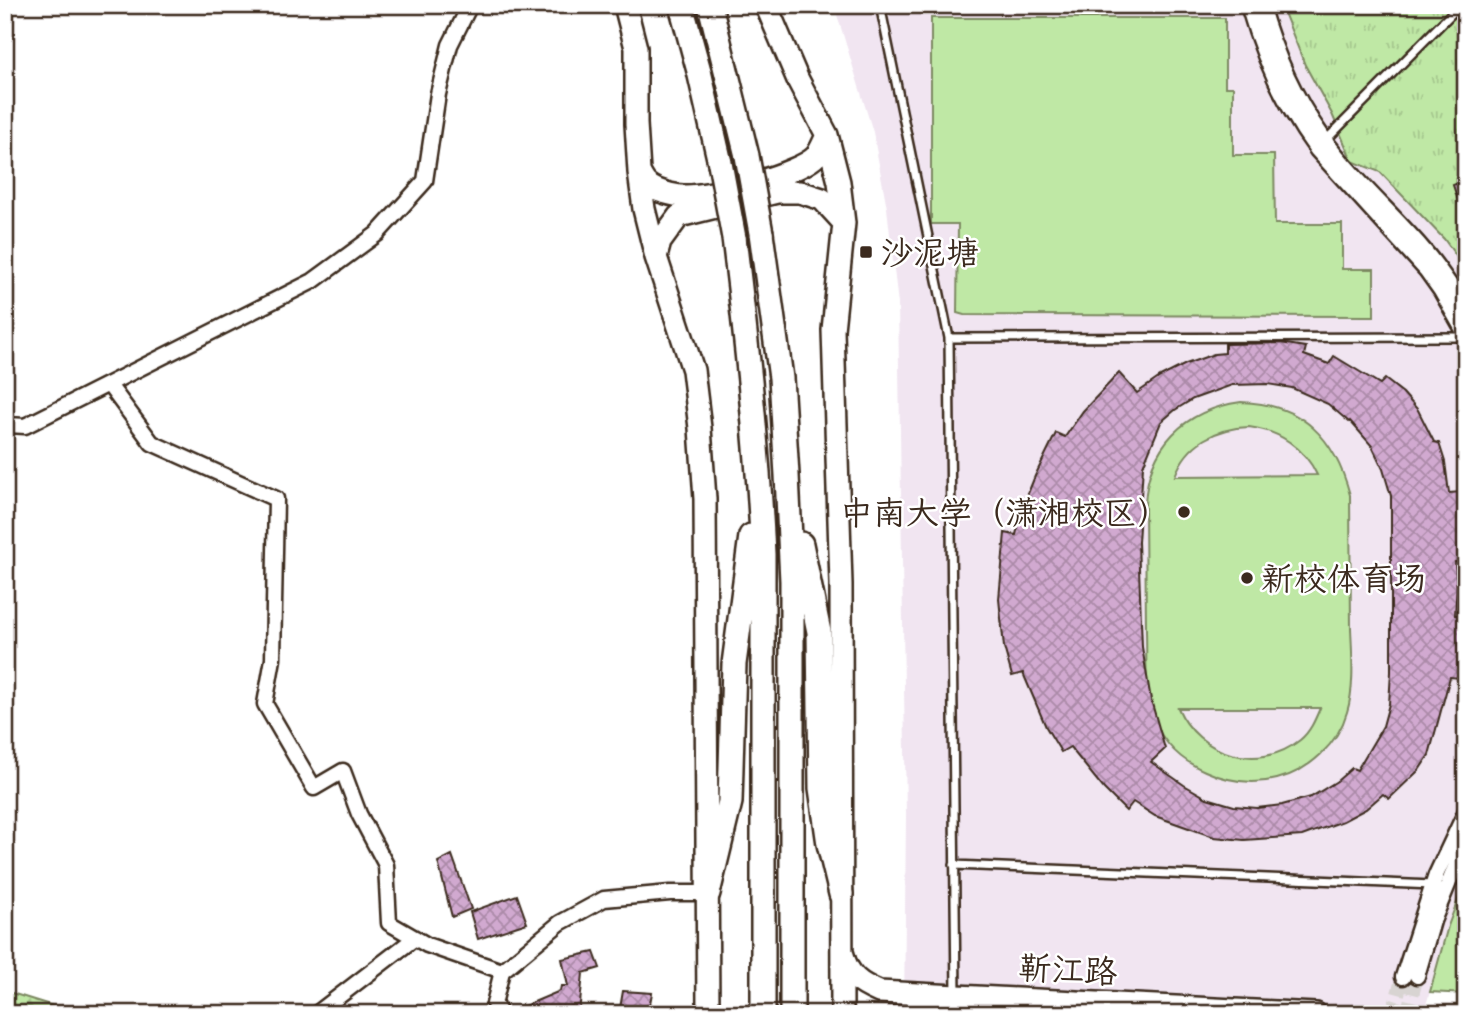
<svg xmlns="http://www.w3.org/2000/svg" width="1471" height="1019" viewBox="0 0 1471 1019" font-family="Caveat,'LXGW WenKai TC',sans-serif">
  <defs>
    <pattern id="forest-firs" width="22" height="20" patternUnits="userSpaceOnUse" patternTransform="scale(1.75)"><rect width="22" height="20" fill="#bfe8a5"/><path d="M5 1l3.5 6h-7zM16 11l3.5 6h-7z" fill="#a5c78e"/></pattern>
    <pattern id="park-tufts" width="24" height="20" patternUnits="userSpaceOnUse" patternTransform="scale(1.75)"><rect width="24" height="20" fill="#bfe8a5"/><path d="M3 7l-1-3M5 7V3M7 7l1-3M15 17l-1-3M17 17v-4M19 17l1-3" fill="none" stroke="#a5c78e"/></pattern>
    <pattern id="building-cross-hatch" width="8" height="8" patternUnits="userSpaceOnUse" patternTransform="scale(1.75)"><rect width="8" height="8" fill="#d1a9d0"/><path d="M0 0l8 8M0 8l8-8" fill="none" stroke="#ab8aa8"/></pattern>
  </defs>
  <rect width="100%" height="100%" fill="#fff"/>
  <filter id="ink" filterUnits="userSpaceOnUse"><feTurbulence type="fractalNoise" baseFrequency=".0143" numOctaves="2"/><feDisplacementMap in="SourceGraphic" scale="14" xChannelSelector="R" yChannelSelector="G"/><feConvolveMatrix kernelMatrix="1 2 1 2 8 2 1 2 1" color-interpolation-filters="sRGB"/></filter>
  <g filter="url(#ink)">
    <path fill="#f1e5f1" d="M834 5H1466V994L1430 992 1423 1014H904L906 815 898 304 887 208 873 132Z"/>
    <path fill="#bfe8a5" stroke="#7d8962" stroke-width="2" fill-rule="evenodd" d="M931 18H1225V87H1233V155H1274L1275 224H1342V269H1374V316L964 315 957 313 958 224H931Z
      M1241 402C1303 404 1335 438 1350 495 1350 540 1351 584 1351 628 1352 656 1355 686 1347 712 1338 744 1309 771 1277 779 1252 785 1229 782 1205 771 1182 761 1164 745 1154 720 1144 694 1147 660 1146 631 1146 589 1145 546 1145 504 1148 446 1184 410 1241 402ZM1249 427C1279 431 1304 447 1317 475L1175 476C1187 443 1216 428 1249 427ZM1178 708H1320C1315 720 1310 732 1300 740 1258 774 1198 754 1178 708Z
      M1466 878V994L1430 992 1448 926Z"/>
    <path fill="url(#forest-firs)" stroke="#7d8962" stroke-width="2" d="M5 991 79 1014H5Z"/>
    <path fill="url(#park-tufts)" stroke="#7d8962" stroke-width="2" d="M1281 5H1466V270L1444 239 1380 172 1352 161 1332 114 1305 65Z"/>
    <path fill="url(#building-cross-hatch)" stroke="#3b2a1e" stroke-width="2" fill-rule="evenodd" d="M1466 180V217L1464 218 1453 185Z
      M1280 343 1306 347 1304 355 1329 364 1334 356 1380 384 1385 379 1403 393 1418 410 1434 442 1439 443 1445 462 1449 493 1461 492 1464 522 1466 562H1455L1457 587 1455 615H1465L1460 678 1450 677 1429 755 1419 770 1389 799 1383 794 1366 809 1343 821 1302 836 1244 840 1214 837 1155 816 1133 802 1126 811 1104 789 1070 747 1061 752 1046 727 1023 673 1012 676 1004 647 999 599 1005 533 1016 535 1022 508 1035 476 1056 433 1065 437 1083 411 1119 373 1137 393 1160 377 1186 364 1214 354 1225 353V344ZM1268 384 1292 388 1328 404 1349 422 1350 421 1372 446 1383 469 1391 496V672L1389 704 1383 726 1357 770 1352 768 1337 781 1311 797 1282 805 1257 808 1234 806 1207 798 1184 785 1151 762 1165 749 1151 700 1142 647 1138 542 1143 466 1161 422 1175 410 1193 399 1232 385Z
      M452 855 471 909 452 917 438 862Z
      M517 895 527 923 478 939 470 912Z
      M594 952 600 968 583 973 579 1014H511L510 1012 560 991 561 986H568L562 959Z
      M623 991 652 993 648 1014H619Z"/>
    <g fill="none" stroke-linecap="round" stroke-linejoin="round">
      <path stroke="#d8d4d2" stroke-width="14" stroke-dasharray="14 7" stroke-linecap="butt" d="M1392 1014 1403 977
        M1407 1014 1417 976"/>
      <g stroke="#3b2a1e" stroke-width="12">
        <path id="service" d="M880 5 949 338 956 995
          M1325 141 1460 5
          M949 338 1466 337
          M954 865 1433 885"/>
      </g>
      <g stroke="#3b2a1e" stroke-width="19">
        <path id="minor" d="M1248 5C1263 58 1284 105 1317 150L1426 270 1441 291 1466 335
          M1261 5C1274 51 1294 97 1322 136 1351 177 1389 210 1422 248 1439 267 1452 288 1466 309
          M109 385 152 443 276 499 273 659 265 704 314 788 343 771 359 814 386 865 389 923 427 945 502 971
          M5 419 8 425 25 426 313 281 377 234 425 181 438 94 450 45 470 5
          M1417 976 1433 921 1466 841
          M1403 977 1436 875 1466 811
          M316 1014 415 938
          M501 1014 494 1004 502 971 560 923 604 899 670 893H708"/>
      </g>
      <g stroke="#3b2a1e" stroke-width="26">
        <path id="primary" d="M625 5 636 48V124L639 172 644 209 656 257 693 370 700 428 705 499 708 1014
          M766 5 798 80 827 135 839 182 844 223 833 330 841 584 842 1014
          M639 172C641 176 644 182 648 185 656 191 674 196 684 196 710 197 801 174 817 155 821 149 824 142 827 135
          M656 257 660 242 679 216 777 192H800L822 199 844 223
          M843 955C848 976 860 984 879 992L1316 1014"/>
      </g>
      <g stroke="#3b2a1e" stroke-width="28">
        <path id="trunk" d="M681 5 699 71 720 163
          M710 5 747 156
          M761 233 781 378 787 475 792 581V1014
          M734 238C747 343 758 448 763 554V1014
          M801 544 819 632 821 788 829 844 841 894
          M708 893 730 802 734 664 751 536"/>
      </g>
      <use href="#service" stroke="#fff" stroke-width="7"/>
      <use href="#minor" stroke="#fff" stroke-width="14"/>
      <use href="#primary" stroke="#fff" stroke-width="21"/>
      <use href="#trunk" stroke="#fff" stroke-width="23"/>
      <g stroke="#3b2a1e" stroke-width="28" stroke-linecap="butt">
        <path id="trunk-bridge" d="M747 156 761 233
          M720 163 734 238"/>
      </g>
      <use href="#trunk-bridge" stroke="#fff" stroke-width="23"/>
    </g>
  </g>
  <g fill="#3b2a1e" stroke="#fff" stroke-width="2.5">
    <rect x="859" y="245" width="14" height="14" rx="3.5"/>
    <circle cx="1184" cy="512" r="7"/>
    <circle cx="1247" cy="578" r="7"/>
  </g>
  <g text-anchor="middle" stroke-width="5" stroke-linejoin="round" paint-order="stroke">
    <g font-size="33" fill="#3b2a1e" stroke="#fff" text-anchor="start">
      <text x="880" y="264">沙泥塘</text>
      <text x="1170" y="524" text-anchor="end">中南大学（潇湘校区）</text>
      <text x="1261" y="590">新校体育场</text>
    </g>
    <g font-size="33" fill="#3b2a1e" stroke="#fff">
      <text transform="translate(1068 969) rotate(3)" y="12">靳江路</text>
    </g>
  </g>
  <rect width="1471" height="1019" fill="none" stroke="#fff" stroke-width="28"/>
  <rect x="14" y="14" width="1443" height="991" fill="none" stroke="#3b2a1e" stroke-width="2.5" filter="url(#ink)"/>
</svg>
